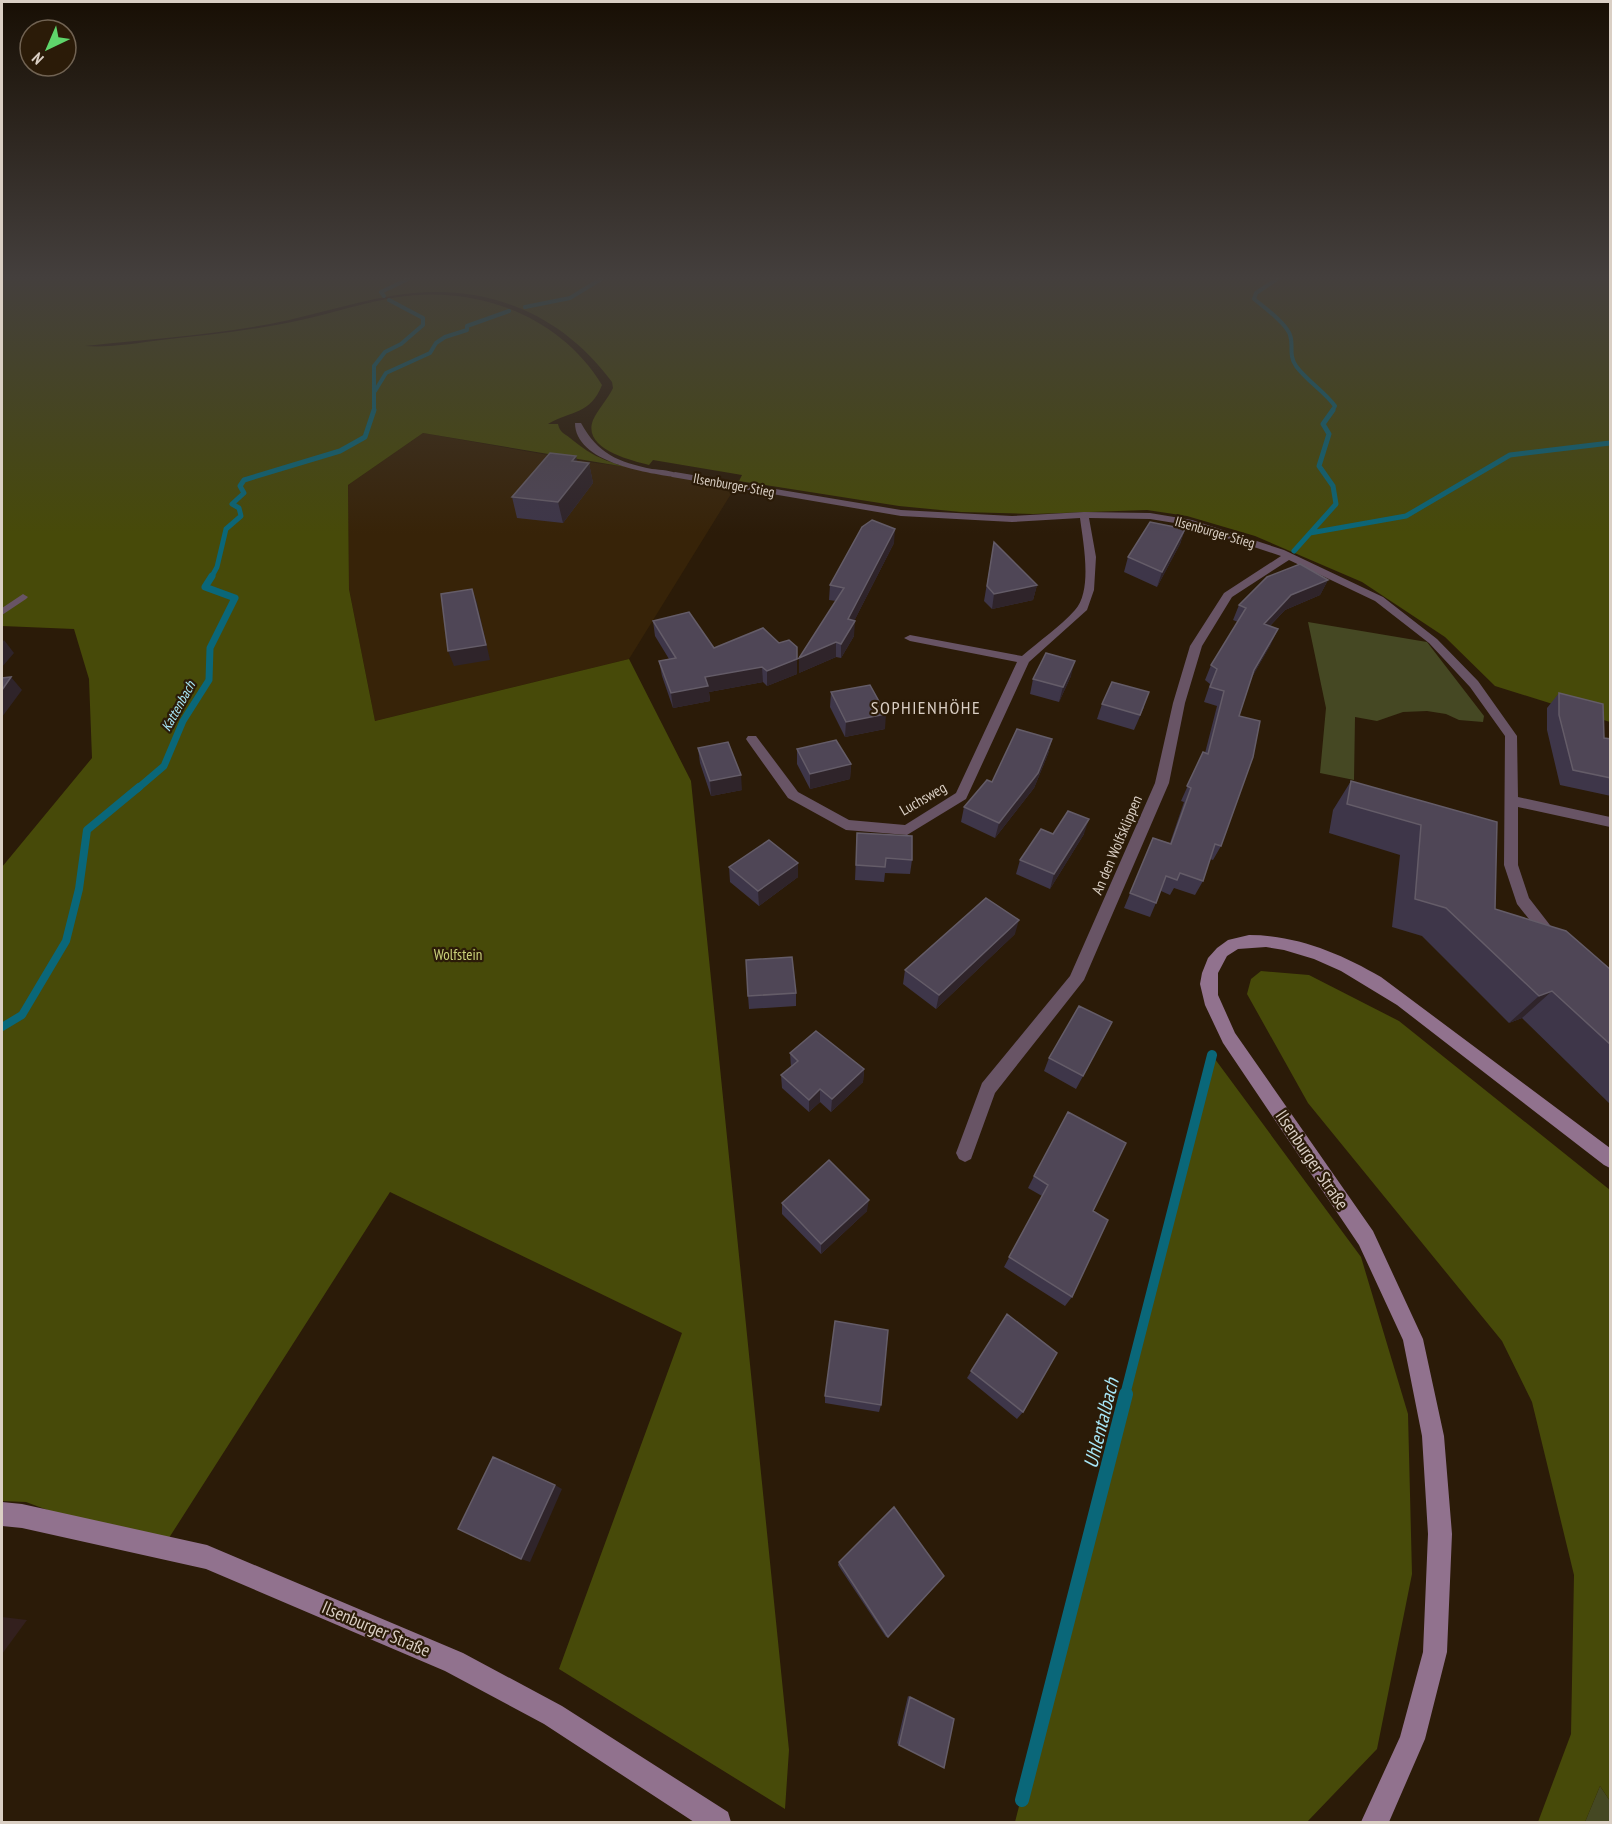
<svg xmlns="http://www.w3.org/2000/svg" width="1612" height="1824" viewBox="0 0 1612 1824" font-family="'PT Sans Narrow',sans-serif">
  <rect width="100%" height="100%" fill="#2b1b08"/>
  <path fill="#33201e" d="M2 1617 27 1620 2 1654Z"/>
  <path fill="#372308" d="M423 433 588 462 739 481 629 659 375 721 349 589 348 485Z"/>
  <path fill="#454823" d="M1308 622 1427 642 1484 716 1483 722 1459 720 1446 714 1427 711 1403 712 1377 721 1355 717 1354 780 1320 773 1326 708Z
    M1600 1786 1610 1801V1822H1585Z"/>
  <path fill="#474a09" d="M2 279H1610V722L1495 686 1445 637 1362 582 1255 536 1187 516 1147 510 1033 514 961 512 899 506 739 481 742 475 653 460 649 465C630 460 582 449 593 420 598 409 608 399 613 388L612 382C558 309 479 281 391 296 344 304 299 320 253 327 197 336 141 340 85 346 109 348 137 343 161 340 208 335 255 330 301 320 333 313 365 302 398 297 477 285 560 316 602 385 590 415 572 410 548 424H558C560 433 564 433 570 438 591 455 600 459 626 467L423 433 348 485 349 589 375 721 629 659 691 781 789 1750 785 1809 559 1669 682 1333 390 1192 160 1552 26 1502 2 1501V867L92 758 89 679 74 629 2 626Z
    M1261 971 1309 975 1399 1021 1610 1190V1801L1600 1786 1585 1822H1538L1571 1734 1574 1575 1532 1402 1502 1341 1308 1103 1247 994 1251 979Z
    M1212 1055 1361 1257 1408 1414 1412 1574 1377 1749 1307 1822H1015Z"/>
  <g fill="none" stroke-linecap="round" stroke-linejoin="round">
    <path stroke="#0a6779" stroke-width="4" d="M1277 279 1256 293 1254 299C1264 307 1286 323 1290 335 1294 346 1288 354 1296 366 1307 381 1324 391 1335 406L1332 411
      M384 296 381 292 408 279
      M525 307 570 298 601 279
      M375 391 386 373 430 353 436 343 445 337 467 330V326L509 311
      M374 411V366L385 352 401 344 423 325V318L389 300"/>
    <path stroke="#0a6779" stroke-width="5" d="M1310 533 1406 516 1510 455 1610 443
      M1294 551 1336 504 1333 486 1319 466 1329 434 1323 424 1333 410
      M211 578 217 567 226 529 241 516 239 508 232 504 244 493 240 486 244 480 340 451 365 437 374 410"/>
    <path stroke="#0a6779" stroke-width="7" d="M137 789 164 766 183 721 209 680 210 648 235 598 205 587 212 576"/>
    <path stroke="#0a6779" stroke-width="8" d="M2 1027 22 1015 66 941 79 889 87 830 139 787"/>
    <path stroke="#0a6779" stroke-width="10" d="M1125 1395 1212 1055"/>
    <path stroke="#0a6779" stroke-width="14" d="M1022 1800 1126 1394"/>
    <path fill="#685465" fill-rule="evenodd" d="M575 423H581C598 454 618 462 652 469 661 470 672 470 679 475L675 477C646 473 575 462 575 423Z
      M23 594 28 597 26 599 2 615V608Z"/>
    <path fill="#685465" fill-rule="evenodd" d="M675 472 901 510 1012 516 1084 512 1150 513 1192 520 1284 550 1383 597 1437 639 1478 681 1517 736 1518 797 1610 817V827L1518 807V865L1529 898 1560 938 1557 942H1547L1517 904 1504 865 1505 736 1470 687 1429 643 1375 601 1289 560 1232 597 1202 646 1185 703 1169 783 1084 980 995 1093 971 1159 965 1162 959 1159 956 1153 982 1083 1070 976 1155 783 1173 703 1190 646 1224 593 1281 556 1187 525 1150 519 1089 518 1096 557 1094 590 1087 610 1029 662 966 799 907 835 846 830 788 798 748 742 746 739 748 736H756L798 792 849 820 905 825 956 793 1017 662 910 641 904 638 910 635 1022 656C1039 641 1060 627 1075 610 1093 590 1083 542 1080 518L1012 522 901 516 672 477 670 475Z"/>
    <path fill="#91728e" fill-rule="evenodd" d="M1249 935C1296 935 1340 953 1381 977L1610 1148V1168L1604 1165 1397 1005 1341 971 1314 959 1284 950 1266 947 1238 949 1227 956 1218 973V995L1235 1033 1373 1231 1423 1339 1444 1436 1452 1534 1447 1652 1425 1739 1389 1822H1361L1400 1737 1423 1652 1428 1534 1422 1436 1403 1340 1359 1245 1223 1043 1205 1005 1200 984 1202 973 1208 958 1217 948 1228 940Z
      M2 1502 22 1504 207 1545 463 1653 562 1706 728 1812 731 1822H694L544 1724 445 1671 206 1569 22 1528 2 1526Z"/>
  </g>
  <path fill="#3e3649" d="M577 461 589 463 593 483 563 523 517 518 512 497Z
    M1185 529 1180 544 1157 587 1124 572 1128 557Z
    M994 542 1037 585 1033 600 992 609 984 601Z
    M894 543 854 621V636L841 658 836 657 799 673 836 601 829 600 830 585Z
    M1328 580 1320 595 1285 610 1270 626 1271 644 1252 677 1239 716 1221 846 1213 860 1210 859 1203 881 1195 895 1174 888 1170 895 1161 891 1150 917 1124 908 1153 838 1170 843 1184 802 1181 801 1203 752 1205 753 1217 706 1204 702 1210 684 1205 680 1211 665 1238 622 1233 620 1239 605Z
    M653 621 714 648 779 643 797 647V674L767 686 763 682 709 692 710 701 673 708 662 676 659 661 669 659 655 636Z
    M1071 676 1059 702 1030 694 1033 679Z
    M831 692 885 729 845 737 830 707Z
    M1559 693 1604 738 1611 739V796L1560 785 1547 730V708Z
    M1102 704 1144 707 1134 730 1097 719Z
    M1052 739 1048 754 1034 788 995 838 961 822 964 807 992 782Z
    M698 748 742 790 711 796 700 763Z
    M797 749 851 764 850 779 810 789 797 764Z
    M1351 781 1497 822 1495 909 1611 970V1105L1522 1018 1509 1023 1422 936 1392 927 1400 855 1329 833 1333 810Z
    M857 833 912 860 910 874 885 873 884 882 855 880Z
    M1053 834H1084L1050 889 1016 874 1020 860Z
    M798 863V877L759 906 730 882 729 867Z
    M1015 934 936 1009 903 984 905 970Z
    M796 993V1006L749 1009 748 996Z
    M1105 1036 1076 1089 1044 1071 1049 1058Z
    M790 1053 864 1069 863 1082 831 1112 820 1102 809 1112 782 1088 781 1075 791 1067Z
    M1034 1176 1093 1211 1072 1297 1065 1306 1004 1267 1042 1196 1028 1188Z
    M782 1203 867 1211 821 1254 782 1214Z
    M1007 1314 1023 1412 1017 1419 967 1378Z
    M825 1396 881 1405 879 1412 825 1403Z
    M839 1562 888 1637H886L838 1565Z
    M908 1696 954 1719 899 1745 897 1743Z"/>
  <path fill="#2f242a" d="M576 456 580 475 589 463 593 483 563 523 558 502 572 461Z
    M895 529 894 543 849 631 855 621 854 636 841 658V644L848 619Z
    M1185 529 1180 544 1157 587 1162 572Z
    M1328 580 1320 595 1285 610 1257 639 1264 624 1291 595Z
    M1037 585 1033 600 992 609 994 594Z
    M472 589 477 603 490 660 454 666 448 651Z
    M1278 629 1271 644 1247 685 1254 670Z
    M4 640 14 653 2 667V643Z
    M836 642V657L799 673V658Z
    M797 659V674L767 686V671Z
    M1075 661 1071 676 1059 702 1063 687Z
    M762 667 763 682 709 692 710 701 673 708 671 693 705 677Z
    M11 677 22 690 2 717V690Z
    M886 714 885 729 845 737 846 722Z
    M1052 739 1048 754 1034 788 995 838 999 823Z
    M851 764 850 779 810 789V774Z
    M741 775 742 790 711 796 710 781Z
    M1089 819 1084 834 1050 889 1054 874Z
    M798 863V877L759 906 758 891Z
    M1019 920 1015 934 936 1009 939 995Z
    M1552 991 1522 1018 1509 1023 1539 996Z
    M864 1069 863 1082 831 1112 832 1099Z
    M820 1089V1102L809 1112V1100Z
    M869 1200 867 1211 821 1254V1244Z
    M555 1485 562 1489 530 1562 521 1559Z"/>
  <path fill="#4f4656" stroke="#645c68" stroke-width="1.5" d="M550 453 576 456 572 461 589 463 558 502 512 497Z
    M872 520 895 529 848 619 855 621 841 644 836 642 799 658 844 588 830 585 862 527Z
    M1150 522 1185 529 1162 572 1128 557Z
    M994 542 1037 585 994 594 987 586Z
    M1300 564 1328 580 1291 595 1264 624 1278 629 1254 670 1239 716 1260 721 1253 757 1221 846 1215 844 1203 881 1180 873 1177 880 1166 876 1156 903 1130 893 1153 838 1171 844 1191 788 1187 786 1203 752 1208 754 1224 691 1210 687 1217 669 1211 665 1246 608 1239 605 1267 577Z
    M472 589 486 645 448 651 441 594Z
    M689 612 714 648 763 628 779 643 789 640 797 647V659L767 671 762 667 705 677 708 686 671 693 659 661 676 658 653 621Z
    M1046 653 1075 661 1063 687 1033 679Z
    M11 677 2 690V678Z
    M1112 682 1149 692 1140 715 1102 704Z
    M870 685 886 714 846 722 831 692Z
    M1559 693 1603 704 1604 738 1611 739V778L1573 770 1559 715Z
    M1017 729 1052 739 1038 773 999 823 964 807 987 780 992 782Z
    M836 740 851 764 810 774 797 749Z
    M728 742 741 775 710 781 698 748Z
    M1351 781 1497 822 1495 909 1566 931 1611 970V1045L1552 991 1539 996 1446 908 1415 899 1421 825 1347 804Z
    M1068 811 1089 819 1054 874 1020 860 1041 829 1053 834Z
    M857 833 912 836V860L886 858 885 867 856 865Z
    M769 840 798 863 758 891 729 867Z
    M986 898 1019 920 939 995 905 970Z
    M792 957 796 993 748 996 746 960Z
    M1079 1006 1112 1022 1083 1076 1049 1058Z
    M816 1031 864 1069 832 1099 820 1089 809 1100 781 1075 798 1061 790 1053Z
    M1068 1112 1126 1143 1093 1211 1108 1220 1072 1297 1009 1257 1048 1185 1034 1176Z
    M829 1160 869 1200 821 1244 782 1203Z
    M1007 1314 1057 1353 1023 1412 971 1371Z
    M835 1321 888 1330 881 1405 825 1396Z
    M493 1457 555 1485 521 1559 458 1529Z
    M894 1507 944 1576 888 1637 839 1562Z
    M910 1697 954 1719 944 1768 899 1745Z"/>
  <linearGradient id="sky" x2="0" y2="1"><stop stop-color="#180f04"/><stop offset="0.52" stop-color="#443f3d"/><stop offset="1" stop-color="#443f3d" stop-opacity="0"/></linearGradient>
  <rect width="1612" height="534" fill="url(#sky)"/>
  <g text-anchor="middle" stroke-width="4.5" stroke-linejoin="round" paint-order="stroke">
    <g font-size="14" fill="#dacfc4" stroke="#2b1b08">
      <text transform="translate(734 485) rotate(10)" y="5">Ilsenburger Stieg</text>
      <text transform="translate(1215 532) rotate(16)" y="5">Ilsenburger Stieg</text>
    </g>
    <g font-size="14" font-style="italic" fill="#a7e6f7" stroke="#2b1b08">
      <text transform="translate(178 706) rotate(-61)" y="5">Kattenbach</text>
    </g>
    <g font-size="15" fill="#dacfc4" stroke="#2b1b08">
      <text transform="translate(923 799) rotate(-30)" y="5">Luchsweg</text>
      <text transform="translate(1117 845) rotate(-67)" y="5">An den Wolfsklippen</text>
    </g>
    <g font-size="15" fill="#cad179" stroke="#2b1b08">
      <text x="458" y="960">Wolfstein</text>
    </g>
    <g font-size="18" letter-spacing="1.5" fill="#dacfc4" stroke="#2b1b08">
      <text x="926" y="714">SOPHIENHÖHE</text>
    </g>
    <g font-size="18" fill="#dacfc4" stroke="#2b1b08">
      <text transform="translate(1312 1160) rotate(56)" y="6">Ilsenburger Straße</text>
      <text transform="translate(376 1629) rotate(23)" y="6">Ilsenburger Straße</text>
    </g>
    <g font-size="20" font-style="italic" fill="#a7e6f7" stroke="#2b1b08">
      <text transform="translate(1101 1423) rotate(-76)" y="7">Uhlentalbach</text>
    </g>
  </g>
  <rect width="1612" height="1824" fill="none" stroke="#dacfc4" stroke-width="6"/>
  <g transform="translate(48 48) rotate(224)"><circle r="28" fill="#2b1b08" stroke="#716353" stroke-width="1.5"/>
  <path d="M0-4.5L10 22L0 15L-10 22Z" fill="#5fd56b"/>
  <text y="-9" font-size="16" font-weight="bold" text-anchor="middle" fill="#dacfc4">N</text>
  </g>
</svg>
